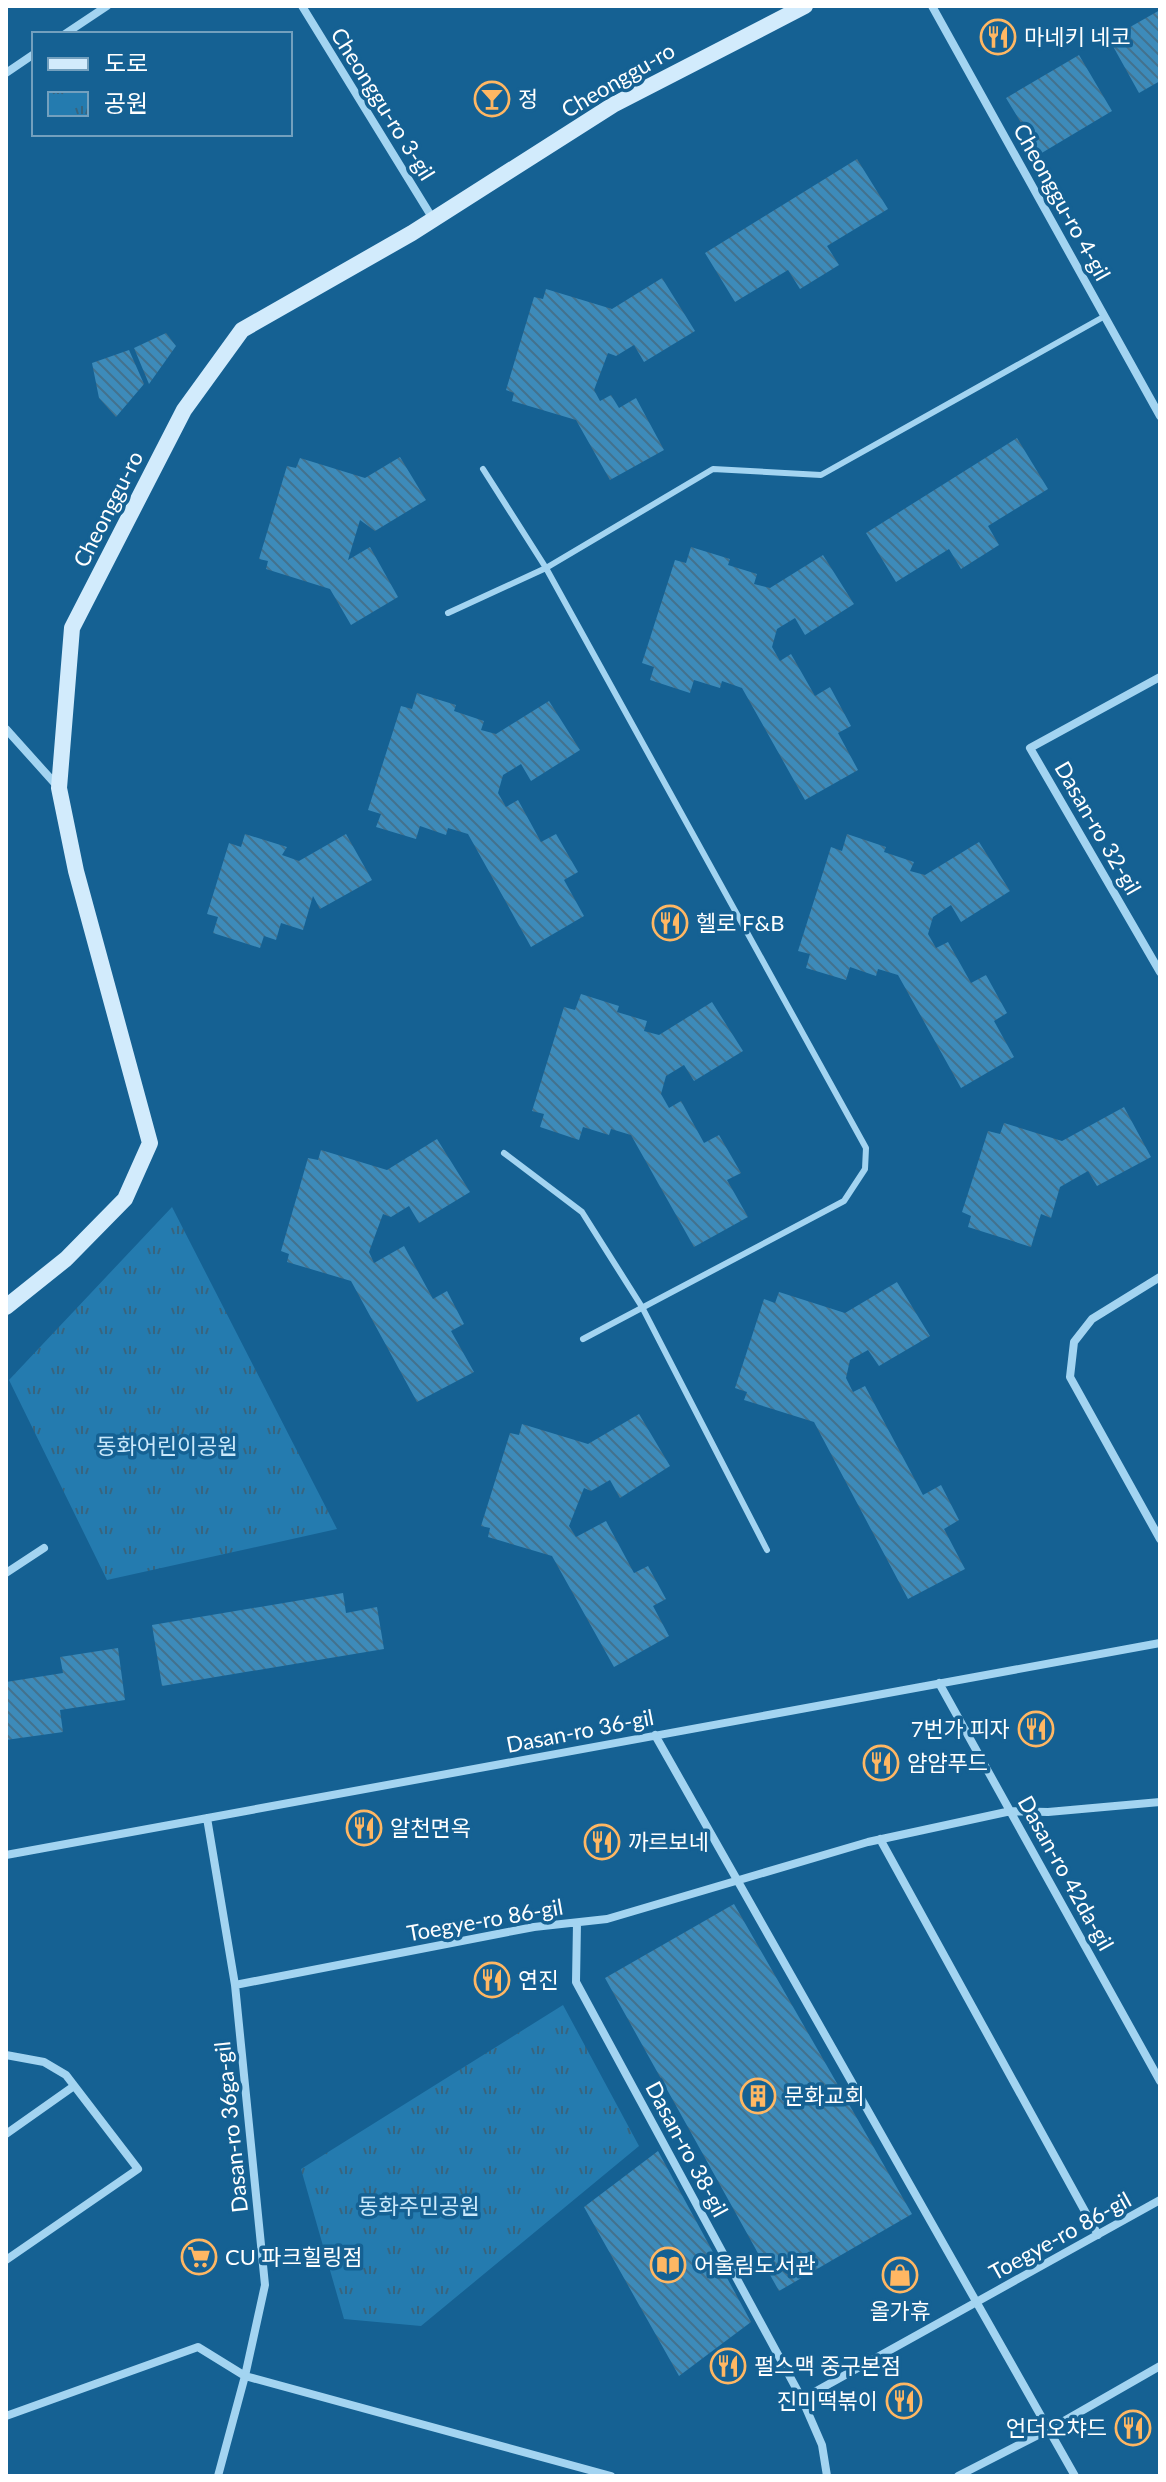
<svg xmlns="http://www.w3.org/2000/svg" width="1166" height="2482" viewBox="0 0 1166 2482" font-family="Lato,'Noto Sans KR',sans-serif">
  <defs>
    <pattern id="park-tufts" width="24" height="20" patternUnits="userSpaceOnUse" patternTransform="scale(2)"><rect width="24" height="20" fill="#247baf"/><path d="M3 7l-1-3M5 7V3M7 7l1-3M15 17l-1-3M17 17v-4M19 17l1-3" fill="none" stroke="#38647e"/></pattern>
    <pattern id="building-back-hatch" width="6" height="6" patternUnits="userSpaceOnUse" patternTransform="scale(2)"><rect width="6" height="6" fill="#3d8bba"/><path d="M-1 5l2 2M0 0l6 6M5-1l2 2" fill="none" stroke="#43728e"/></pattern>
  </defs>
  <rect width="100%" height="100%" fill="#156193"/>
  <path fill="url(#park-tufts)" d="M172 1207 337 1529 107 1580 9 1380Z
    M563 2005 639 2146 421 2326 344 2319 301 2169Z"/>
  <path fill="url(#building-back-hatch)" d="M1160 10V81L1139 93 1109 39Z
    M1079 55 1112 111 1040 154 1006 98Z
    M857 159 888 209 827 246 839 265 800 289 788 270 735 302 705 253Z
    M662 278 695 331 644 362 634 345 616 356 608 353 594 390 600 401 611 395 619 408 636 398 664 450 610 480 576 420 512 401 514 393 506 390 534 297 543 299 546 289 612 309Z
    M166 333 176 346 149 384 134 348Z
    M129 350 144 384 116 417 99 398 92 363Z
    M1017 438 1048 489 988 526 999 545 961 569 949 549 896 582 866 533Z
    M400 457 426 500 375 531 360 520 348 560 370 547 398 597 351 625 330 589 266 569 268 561 259 559 287 466 296 468 300 458 365 478Z
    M691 547 730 559 728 565 757 574 754 584 770 588 823 555 854 604 805 635 795 618 777 629 772 647 780 661 791 654 815 696 830 687 851 726 838 733 858 770 805 800 742 688 722 681 720 688 694 680 690 693 650 680 654 667 642 663 675 560 686 563Z
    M417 693 456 705 454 711 484 721 481 730 496 734 549 701 580 750 531 781 521 764 503 775 498 793 506 807 518 800 541 842 556 834 578 872 564 880 584 916 531 947 468 834 448 828 446 835 420 826 416 839 376 827 381 814 368 810 401 706 412 709Z
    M245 834 287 847 282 855 299 861 346 834 372 880 320 909 313 896 303 930 281 923 276 940 264 936 260 948 213 933 218 917 207 914 229 843 241 847Z
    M847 834 886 847 884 852 914 862 910 871 925 875 979 842 1010 891 961 922 951 905 933 917 928 934 936 948 948 942 971 983 986 975 1007 1013 994 1021 1014 1057 961 1088 898 975 878 969 876 976 850 967 846 980 806 968 810 954 798 951 831 847 842 851Z
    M581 994 619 1006 617 1012 647 1021 644 1031 659 1035 712 1002 743 1051 694 1081 684 1065 666 1076 661 1094 669 1108 681 1101 704 1143 719 1135 741 1173 727 1180 748 1217 694 1247 631 1135 611 1129 609 1135 583 1127 579 1140 540 1127 544 1114 532 1111 564 1007 575 1010Z
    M1124 1107 1151 1157 1097 1186 1088 1171 1060 1187 1051 1218 1041 1214 1031 1247 968 1227 971 1216 962 1212 988 1131 1000 1134 1004 1123 1062 1141Z
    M437 1139 470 1192 419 1223 409 1206 391 1217 383 1214 369 1252 374 1263 404 1246 433 1299 447 1291 464 1324 451 1331 474 1372 417 1402 351 1281 287 1262 289 1254 281 1251 308 1158 318 1160 321 1150 387 1170Z
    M897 1282 930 1336 879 1366 868 1350 850 1360 846 1378 853 1392 865 1386 923 1495 941 1485 959 1520 944 1529 965 1569 908 1599 814 1422 744 1400 747 1392 735 1388 764 1299 775 1303 779 1292 845 1313Z
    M639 1414 670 1466 620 1498 610 1480 591 1491 584 1488 569 1526 576 1537 606 1521 634 1573 648 1566 666 1599 653 1606 669 1636 614 1667 552 1556 488 1537 490 1528 481 1526 510 1433 519 1435 522 1424 588 1444Z
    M343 1593 346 1613 377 1607 384 1649 162 1686 152 1625Z
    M118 1648 125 1700 60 1710 63 1732 6 1740V1682L63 1673 60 1657Z
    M734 1904 912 2214 779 2291 605 1978Z
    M658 2151 751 2322 679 2376 584 2207Z"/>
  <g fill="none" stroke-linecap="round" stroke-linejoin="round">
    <path stroke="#a3d4f1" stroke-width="6" d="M448 613 546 568 483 469
      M504 1153 582 1212 642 1307 767 1550
      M583 1339 844 1201 865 1169 866 1148 546 568 713 469 821 475 1105 316"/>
    <path stroke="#a3d4f1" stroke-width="8" d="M302 6 433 219
      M932 6 1160 416
      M65 34 107 6
      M6 73 34 54
      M1160 677 1030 748 1160 972
      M6 729 59 788
      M1160 1277 1092 1319 1074 1342 1070 1377 1160 1539
      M6 1573 44 1548
      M939 1683 1160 2081
      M655 1735 1075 2476
      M207 1818 235 1985 265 2285 245 2376 218 2476
      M880 1839 1098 2235
      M6 1855 1160 1643
      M577 1923 576 1982 802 2399 822 2445 827 2476
      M235 1985 534 1927 607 1919 868 1842 1011 1811 1048 1812 1160 1802
      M6 2055 44 2062 66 2075 138 2169 6 2260
      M6 2134 74 2086
      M802 2399 1160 2200
      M6 2416 198 2347 245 2376 611 2476
      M958 2476 1050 2429 1160 2366"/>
    <path stroke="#d2ebfc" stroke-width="16" d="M6 1307 66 1259 125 1199 150 1143 76 871 59 788 72 628 184 410 242 330 412 233 613 105 805 6"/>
  </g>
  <defs>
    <g id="restaurant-ring" transform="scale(1.8)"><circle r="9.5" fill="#156193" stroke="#ffb763" stroke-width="1.5"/><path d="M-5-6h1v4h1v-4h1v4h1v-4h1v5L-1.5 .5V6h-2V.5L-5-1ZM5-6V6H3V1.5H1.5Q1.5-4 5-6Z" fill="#ffb763"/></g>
    <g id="bar-ring" transform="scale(1.8)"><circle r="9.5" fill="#156193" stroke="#ffb763" stroke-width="1.5"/><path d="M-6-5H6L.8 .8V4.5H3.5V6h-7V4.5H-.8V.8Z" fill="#ffb763"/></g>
    <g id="building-ring" transform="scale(1.8)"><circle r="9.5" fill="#156193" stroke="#ffb763" stroke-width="1.5"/><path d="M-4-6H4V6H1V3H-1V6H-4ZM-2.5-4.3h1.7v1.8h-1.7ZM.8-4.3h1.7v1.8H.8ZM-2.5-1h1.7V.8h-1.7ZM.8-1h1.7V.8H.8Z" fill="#ffb763"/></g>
    <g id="supermarket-ring" transform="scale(1.8)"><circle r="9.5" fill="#156193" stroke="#ffb763" stroke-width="1.5"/><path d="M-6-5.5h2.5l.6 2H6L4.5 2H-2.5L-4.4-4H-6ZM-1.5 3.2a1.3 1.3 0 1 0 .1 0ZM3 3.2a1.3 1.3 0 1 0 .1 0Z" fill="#ffb763"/></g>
    <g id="library-ring" transform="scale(1.8)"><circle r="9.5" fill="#156193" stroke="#ffb763" stroke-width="1.5"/><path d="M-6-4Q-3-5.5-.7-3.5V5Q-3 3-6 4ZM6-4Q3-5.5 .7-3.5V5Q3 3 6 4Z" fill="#ffb763"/></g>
    <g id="shop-ring" transform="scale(1.8)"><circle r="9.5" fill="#156193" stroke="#ffb763" stroke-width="1.5"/><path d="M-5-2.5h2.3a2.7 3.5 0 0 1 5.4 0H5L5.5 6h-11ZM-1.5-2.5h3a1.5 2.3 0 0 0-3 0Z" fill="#ffb763"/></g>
  </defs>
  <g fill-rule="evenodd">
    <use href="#restaurant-ring" x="998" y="37"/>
    <use href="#bar-ring" x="492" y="99"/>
    <use href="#restaurant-ring" x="670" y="923"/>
    <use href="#restaurant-ring" x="1036" y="1729"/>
    <use href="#restaurant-ring" x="881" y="1763"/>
    <use href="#restaurant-ring" x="364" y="1828"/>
    <use href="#restaurant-ring" x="602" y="1842"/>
    <use href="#restaurant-ring" x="492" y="1980"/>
    <use href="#building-ring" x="758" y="2096"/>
    <use href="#supermarket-ring" x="199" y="2257"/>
    <use href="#library-ring" x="668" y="2265"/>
    <use href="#shop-ring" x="900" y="2275"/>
    <use href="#restaurant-ring" x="728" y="2366"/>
    <use href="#restaurant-ring" x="904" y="2401"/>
    <use href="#restaurant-ring" x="1133" y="2428"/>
  </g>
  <g text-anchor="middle" stroke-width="7" stroke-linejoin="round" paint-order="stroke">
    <g font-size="22" fill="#fff" stroke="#156193" text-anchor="start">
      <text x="1024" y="45">마네키 네코</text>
      <text x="518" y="107">정</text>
      <text x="696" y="931">헬로 F&amp;B</text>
      <text x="1010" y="1737" text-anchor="end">7번가 피자</text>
      <text x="907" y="1771">얌얌푸드</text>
      <text x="390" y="1836">알천면옥</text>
      <text x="628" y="1850">까르보네</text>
      <text x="518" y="1988">연진</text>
      <text x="784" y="2104">문화교회</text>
      <text x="225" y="2265">CU 파크힐링점</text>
      <text x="694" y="2273">어울림도서관</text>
      <text x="900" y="2319" text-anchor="middle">올가휴</text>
      <text x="754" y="2374">펄스맥 중구본점</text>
      <text x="878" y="2409" text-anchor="end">진미떡볶이</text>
      <text x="1107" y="2436" text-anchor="end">언더오챠드</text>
    </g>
    <g font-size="22" fill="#fff" stroke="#156193">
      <text transform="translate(618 80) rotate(-30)" y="8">Cheonggu-ro</text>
      <text transform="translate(383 104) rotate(58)" y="8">Cheonggu-ro 3-gil</text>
      <text transform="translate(1062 202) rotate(61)" y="8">Cheonggu-ro 4-gil</text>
      <text transform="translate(108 509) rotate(-63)" y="8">Cheonggu-ro</text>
      <text transform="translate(1098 828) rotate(60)" y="8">Dasan-ro 32-gil</text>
      <text transform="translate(580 1731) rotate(-11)" y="8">Dasan-ro 36-gil</text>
      <text transform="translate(1066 1873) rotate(61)" y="8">Dasan-ro 42da-gil</text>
      <text transform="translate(485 1920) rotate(-10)" y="8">Toegye-ro 86-gil</text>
      <text transform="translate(231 2127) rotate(-96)" y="8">Dasan-ro 36ga-gil</text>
      <text transform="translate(687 2149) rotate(62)" y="8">Dasan-ro 38-gil</text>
      <text transform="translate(1060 2236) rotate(-29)" y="8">Toegye-ro 86-gil</text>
    </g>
    <g font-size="22" fill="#cae9fc" stroke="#156193">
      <text x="167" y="1454">동화어린이공원</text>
      <text x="419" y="2214">동화주민공원</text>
    </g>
  </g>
  <rect width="1166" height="2482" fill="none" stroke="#ffffff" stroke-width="16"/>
  <rect x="32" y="32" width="260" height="104" fill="#156193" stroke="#73a0be" stroke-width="2"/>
  <rect x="48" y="58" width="40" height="12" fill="#d2ebfc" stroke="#73a0be" stroke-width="2"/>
  <text x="104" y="72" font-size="24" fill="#ffffff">도로</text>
  <rect x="48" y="92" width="40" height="24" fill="url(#park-tufts)" stroke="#73a0be" stroke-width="2"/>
  <text x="104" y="112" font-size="24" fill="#ffffff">공원</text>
</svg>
